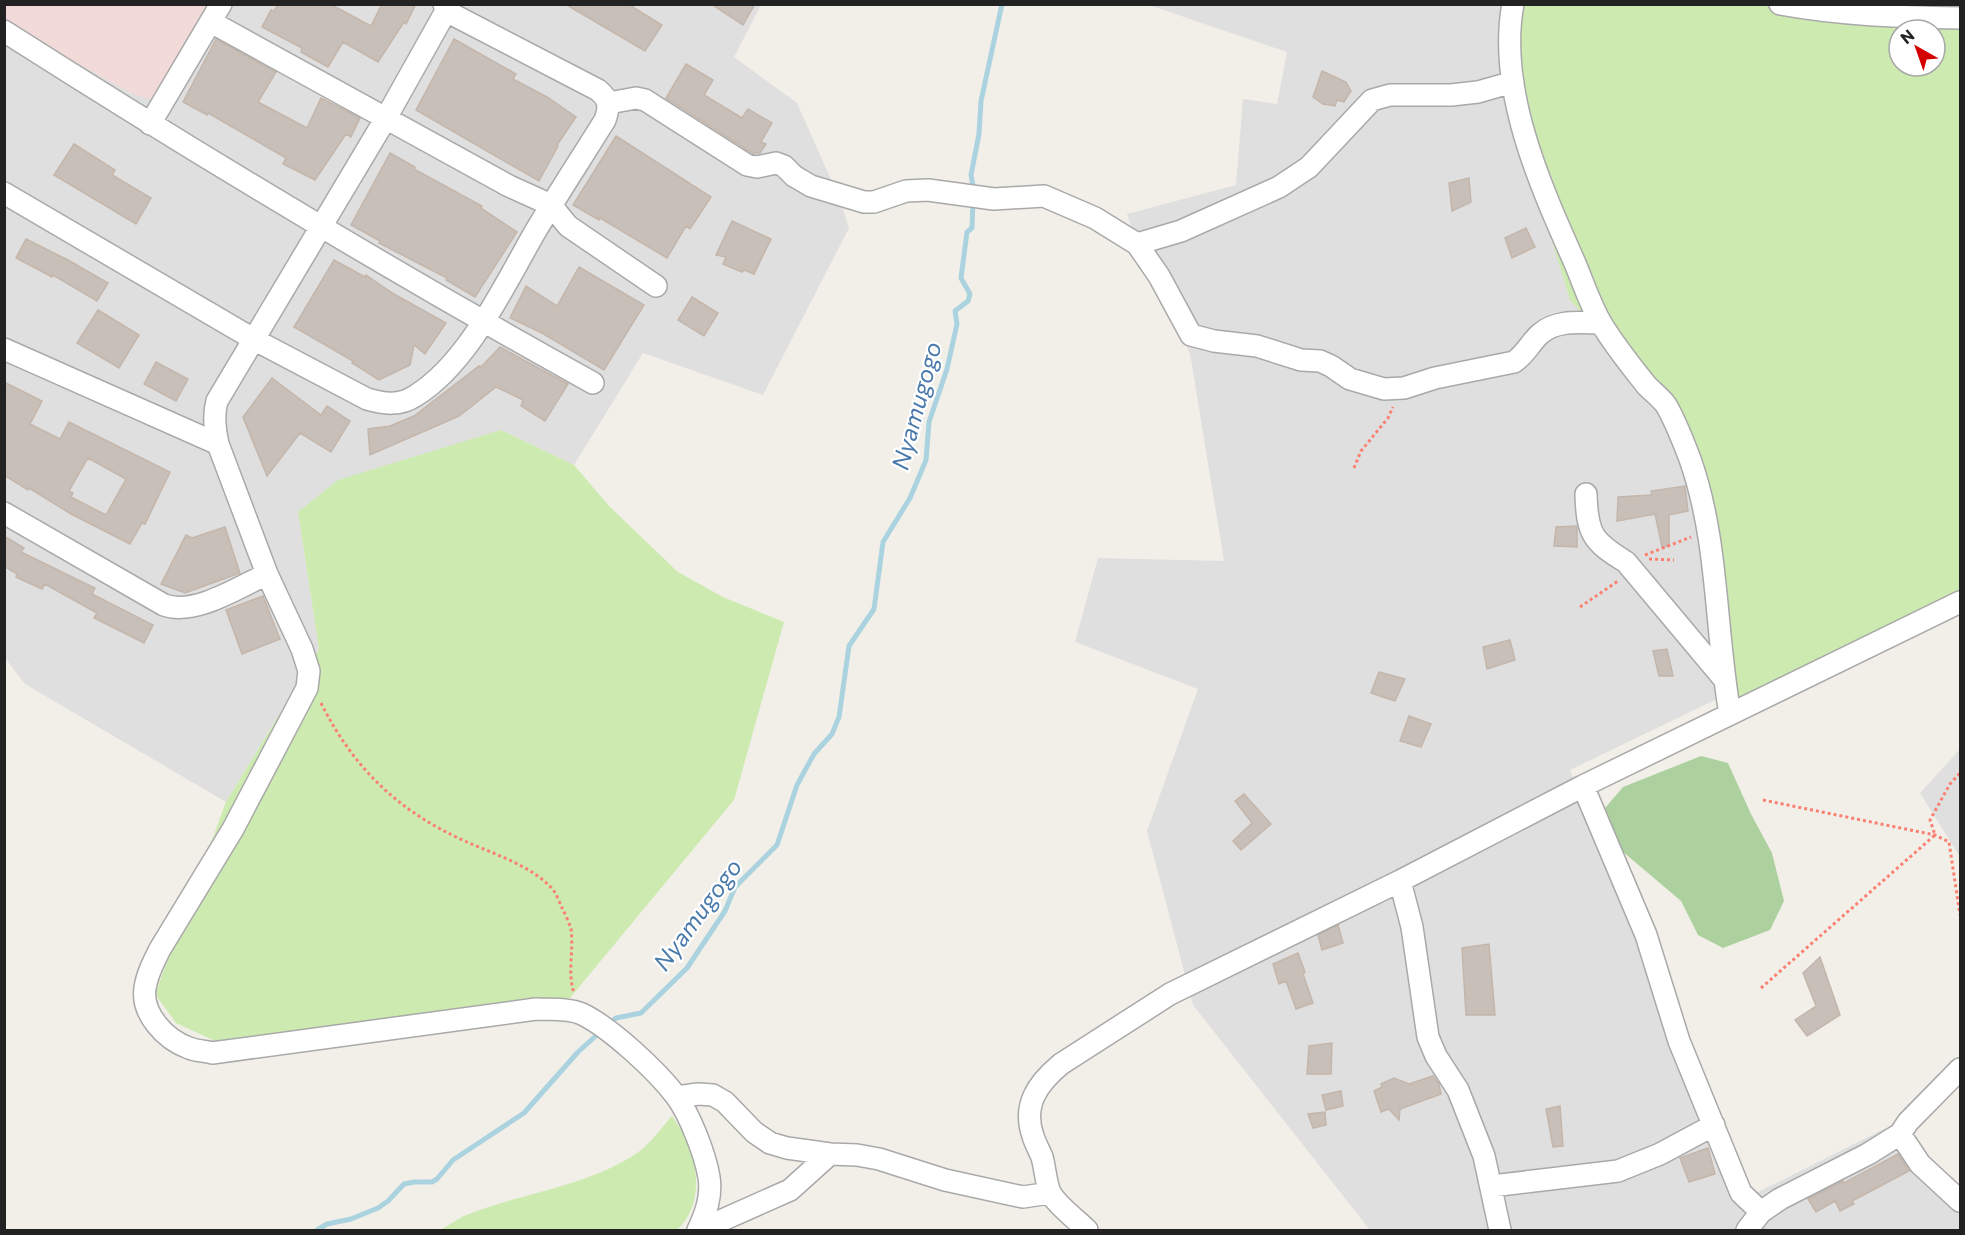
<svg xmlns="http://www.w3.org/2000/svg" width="1965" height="1235" viewBox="0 0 1965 1235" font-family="Commissioner,sans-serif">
  <rect width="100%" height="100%" fill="#f2efe9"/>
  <path fill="#e0dfdf" d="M4 5H761L734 57 797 103 840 200 849 228 763 395 643 353 574 465 501 430 298 512 319 649 226 802 25 684 5 658Z
    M1149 5H1512L1661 399 1700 514 1719 698 1570 770 1738 1202 1884 1129 1960 1191V1230H1370L1193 1005 1147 831 1198 689 1075 642 1098 558 1224 561 1190 353 1150 282 1127 214 1236 185 1243 99 1277 104 1287 52Z
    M1960 749V857L1920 793Z"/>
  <path fill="#f2dad9" d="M4 5H206L152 100 133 94 17 30 5 17Z"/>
  <path fill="#cdebb0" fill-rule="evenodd" d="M1512 5H1960V599L1714 725 1719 698 1700 514 1661 399 1570 300 1501 73ZM1899 30H1935V66H1899Z
    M501 430 574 465 610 507 678 572 723 597 784 622 734 800 570 998 215 1041 176 1023 155 994 226 802 319 649 298 512 338 480Z
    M672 1116C678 1125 686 1135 689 1145 699 1174 701 1208 677 1230H440C448 1226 456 1220 464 1216 519 1193 593 1186 641 1150 652 1141 662 1127 672 1116Z"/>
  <path fill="#add19e" d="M1701 756 1728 763 1751 814 1772 853 1784 901 1770 930 1723 948 1698 935 1681 901 1622 851 1605 808 1623 787Z"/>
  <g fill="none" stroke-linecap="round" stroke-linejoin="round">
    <path stroke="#aad3df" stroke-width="5" d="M974 191 971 175 979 134 981 101 1002 4
      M608 1024 616 1018 641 1013 687 968 725 911 735 887 777 845 797 785 814 754 832 734 839 717 849 646 874 609 883 542 910 498 926 460 929 422 947 369 957 324 955 311 968 301 970 294 961 278 967 232 972 228 973 201
      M317 1230 327 1224 351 1219 378 1208 388 1201 404 1184 414 1182H432L437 1179 453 1160 524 1113 578 1052 599 1033"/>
  </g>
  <path fill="#c7bfb8" stroke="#c4b6ab" stroke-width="1.5" fill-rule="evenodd" d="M278 4H330L371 26 382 4H416L406 24 404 22 378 62 343 42 328 67 301 52 302 48 262 27 271 10 274 11Z
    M565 4H628L662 25 645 51Z
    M711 4H755L743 25Z
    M216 39 276 72 258 102 307 128 321 98 360 118 351 137 346 134 315 180 283 164 286 158 208 113 207 115 183 102Z
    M454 39 516 74 513 79 547 97 576 117 557 145 558 146 539 181 416 110Z
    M686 64 713 80 704 95 742 118 748 109 772 123 761 142 766 144 760 153H752L666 98Z
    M1322 71 1346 82 1351 91 1344 102 1337 100 1335 106 1323 104 1313 97Z
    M616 136 711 197 690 229 686 226 667 258 600 218 599 220 573 205Z
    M74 144 115 170 112 175 151 198 136 224 54 175Z
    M390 153 415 167 414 169 482 206 481 208 517 232 475 297 446 280 447 278 379 243 380 241 351 225Z
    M1469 178 1471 202 1452 211 1449 183Z
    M732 221 771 239 754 274 744 270 742 272 723 264 726 257 716 255Z
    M1526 228 1535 247 1512 258 1505 238Z
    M26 239 68 260 108 283 97 301 53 275 52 277 16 258Z
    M334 260 365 277 366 275 394 294 446 323 425 354 414 345 410 365 379 380 352 363 353 361 294 327Z
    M579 267 644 305 604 370 542 333 510 318 526 286 557 306Z
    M692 297 718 313 704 336 678 320Z
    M98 310 139 335 119 368 77 343Z
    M500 347 568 384 545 421 521 406 523 400 496 387 459 416 370 455 368 429 390 426 414 416 479 366 481 367Z
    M156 362 188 379 176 401 144 384Z
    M272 378 321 415 327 406 350 421 331 452 300 433 267 476 243 417Z
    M4 382 42 401 30 424 60 439 69 422 170 472 145 524 142 523 130 544 71 514 29 488 28 490 4 475ZM88 458 126 479 106 515 71 497 73 493 69 491Z
    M1685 486 1688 511 1669 515V546L1662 547 1655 514 1617 521 1618 497 1652 495 1651 491Z
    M1577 526V547L1554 546 1556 527Z
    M225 527 240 573 185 593 161 584 186 535 192 538Z
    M4 536 24 548 21 552 95 588 92 594 153 625 144 643 94 618 97 613 45 584 42 589 16 577 17 574 4 566Z
    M263 596 280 639 242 654 226 610Z
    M1510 640 1515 660 1487 669 1483 647Z
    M1667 649 1673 676H1659L1653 651Z
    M1379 672 1405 679 1395 701 1371 693Z
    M1409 716 1431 724 1421 747 1400 741Z
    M1244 794 1271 824 1241 850 1233 841 1252 823 1235 801Z
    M1338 925 1343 943 1322 950 1318 935Z
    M1489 944 1495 1015H1466L1462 948Z
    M1298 953 1305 972 1303 974 1313 1003 1296 1009 1286 981 1279 984 1273 964Z
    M1820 957 1840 1015 1807 1036 1795 1020 1816 1006 1803 973Z
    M1332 1043 1331 1074H1307L1309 1046Z
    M1433 1076 1439 1084 1441 1094 1400 1109 1399 1120 1389 1109 1381 1112 1374 1091 1382 1087 1381 1084 1394 1078 1409 1084Z
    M1341 1091 1343 1106 1326 1110 1322 1095Z
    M1560 1106 1563 1146 1553 1147 1546 1109Z
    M1325 1112 1326 1125 1313 1128 1308 1114Z
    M1708 1148 1715 1174 1689 1182 1680 1158Z
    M1898 1154 1909 1171 1852 1201 1854 1204 1840 1211 1835 1201 1816 1212 1808 1199 1843 1181 1844 1183Z"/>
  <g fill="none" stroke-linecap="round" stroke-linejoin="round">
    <g stroke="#a9a9a9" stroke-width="24">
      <path id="minor" d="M1513 4C1497 89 1540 185 1574 261 1583 282 1590 304 1601 323 1614 345 1631 366 1647 386 1653 392 1661 398 1666 405 1676 422 1683 441 1690 459 1719 541 1715 630 1730 714
        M1780 4C1840 15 1900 17 1960 18
        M446 11 386 118 217 401C213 416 215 429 218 444L267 574 302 649 309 671 307 688 233 829 160 949C154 961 147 974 145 988 141 1014 166 1040 189 1048 196 1051 205 1051 212 1053L536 1009C551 1010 569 1008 582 1014 611 1028 657 1071 676 1096 690 1115 705 1154 709 1177 712 1196 706 1213 698 1230
        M211 22 509 186 551 205 568 226 656 286
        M4 31C197 154 393 272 593 383
        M609 103 636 98 645 100 747 165 757 167 776 163 784 166 794 176 811 186 864 202H874L906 191 928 190 994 199 1044 196 1095 218 1137 244 1181 231 1279 187 1309 167 1372 100 1390 95H1451L1478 92 1513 82
        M150 124 221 4
        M4 193 255 340 367 399C384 404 400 406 415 396 468 364 505 284 535 232 558 194 582 157 605 120 610 106 609 99 598 90L446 11 444 4
        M1137 244 1159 276 1191 335 1214 341 1257 346 1301 360 1320 361 1331 366 1350 379 1384 389 1404 388 1435 378 1514 362C1526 354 1530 343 1540 334 1557 319 1581 323 1601 323
        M4 349 218 444
        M1586 494C1587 534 1593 542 1626 562L1724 679
        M4 513 164 605C195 616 239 587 267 574
        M1583 786 1646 935 1679 1041 1741 1193 1761 1212
        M1400 881 1412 927 1428 1037 1436 1056 1458 1090 1484 1156 1500 1230
        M677 1097 698 1094 713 1095 725 1102 754 1132 770 1143 787 1148 830 1154 857 1155 879 1159 945 1180 1023 1197 1050 1193
        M1900 1134 1908 1122 1960 1069
        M1492 1186 1618 1171 1660 1154 1714 1125
        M700 1230 790 1190 830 1154
        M1087 1230C1077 1220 1058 1206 1051 1194 1046 1186 1045 1167 1042 1157 1039 1150 1035 1143 1033 1136 1022 1105 1038 1083 1061 1064L1170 994 1400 881 1583 786 1960 602
        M1747 1230 1761 1212 1780 1199 1868 1154 1900 1134 1920 1164 1960 1201"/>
    </g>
    <path stroke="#fa8072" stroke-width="3" stroke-dasharray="3 3" stroke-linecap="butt" d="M1354 468 1361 451 1388 418 1393 407
      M1645 555 1691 537
      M1649 559 1674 560
      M1580 607 1618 581
      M321 703C354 769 399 812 467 842 494 854 535 867 554 891 557 896 560 903 562 908 565 914 569 922 571 929 574 950 567 972 574 993
      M1763 800 1935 835 1949 842 1960 915
      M1761 988 1935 835 1930 820 1950 784 1960 773"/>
    <use href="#minor" stroke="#fff" stroke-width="21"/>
  </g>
  <g text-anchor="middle" stroke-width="4.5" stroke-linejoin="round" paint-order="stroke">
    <g font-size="24" font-style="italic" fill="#4a7aab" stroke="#fff">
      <text transform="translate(917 406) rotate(-75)" y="8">Nyamugogo</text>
      <text transform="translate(698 915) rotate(-54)" y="8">Nyamugogo</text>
    </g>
  </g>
  <rect width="1965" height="1235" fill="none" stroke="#222222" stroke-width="12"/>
  <g transform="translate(1917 48) rotate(320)"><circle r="28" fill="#ffffff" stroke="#a7a7a7" stroke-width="1.5"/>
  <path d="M0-4.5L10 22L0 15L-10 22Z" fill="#d40000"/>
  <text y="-9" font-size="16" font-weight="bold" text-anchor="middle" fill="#222222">N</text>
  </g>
</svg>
